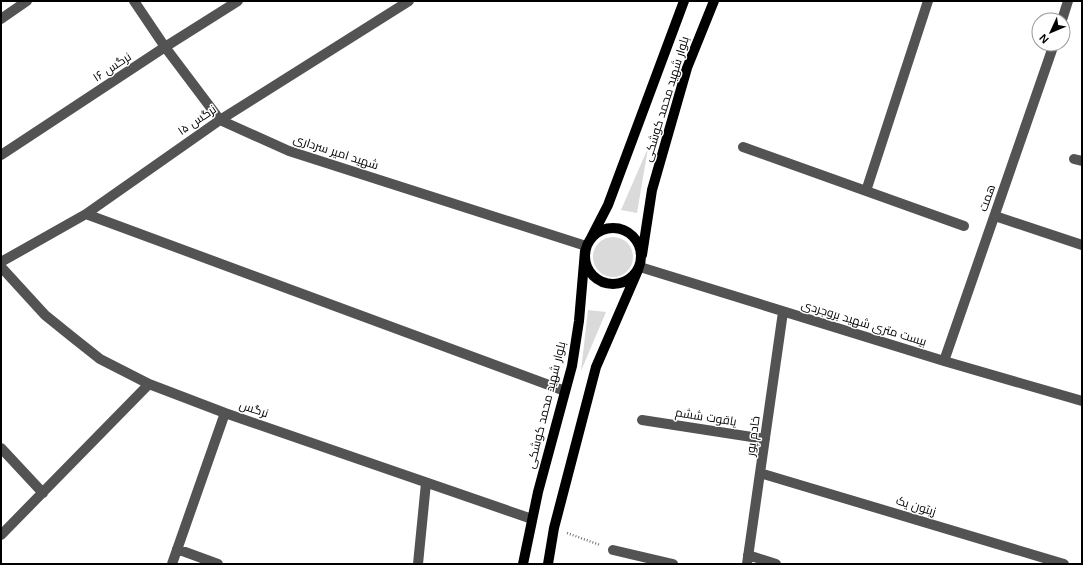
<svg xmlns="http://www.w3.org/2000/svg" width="1083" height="565" viewBox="0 0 1083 565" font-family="Helvetica,Cairo,sans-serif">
  <rect width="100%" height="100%" fill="#fff"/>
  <path fill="#dadada" d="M648 148 637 213 621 210Z
    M593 257a20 20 0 1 1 40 0a20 20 0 1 1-40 0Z
    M588 310 606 312 581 371Z"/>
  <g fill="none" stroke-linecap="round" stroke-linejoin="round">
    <path stroke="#757575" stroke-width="2.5" stroke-dasharray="1 2" stroke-linecap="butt" d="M567 533 600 545"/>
    <path stroke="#535353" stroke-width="10" d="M134 1 165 47 220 120 289 151 586 246
      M1 19 27 1
      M1062 20 1068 1
      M743 147 964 226
      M1 155 165 47 238 1
      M1074 159 1082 161
      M866 191 928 1
      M86 214 565 391
      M995 216 1082 245
      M1 262 86 214 220 120 409 1
      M1 267 45 315 71 336 100 359 149 384 225 413 532 519
      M640 267 944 361 1082 401
      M944 361 1054 44
      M642 420 765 439
      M1 448 43 493
      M760 473 1064 564
      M1 535 149 384
      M177 549 218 564
      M613 550 673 564
      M748 555 776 564
      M172 564 225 413
      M418 564 426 483
      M747 564 783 312"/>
    <path stroke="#000" stroke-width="10" d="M585 256a28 28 0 1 1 56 0a28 28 0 1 1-56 0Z
      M590 240 608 205 684 1
      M642 255 652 190 687 68 714 1
      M523 564 538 492 572 366 579 321 585 251
      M548 564 554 528 596 367 638 270"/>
  </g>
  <g text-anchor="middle" stroke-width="3" stroke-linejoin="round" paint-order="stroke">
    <g font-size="12" fill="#000" stroke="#fff">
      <text transform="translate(112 67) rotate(-33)" y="4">نرگس ۱۶</text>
      <text transform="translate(666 99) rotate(-73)" y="4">بلوار شهید محمد کوشکی</text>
      <text transform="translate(197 120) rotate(-34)" y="4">نرگس ۱۵</text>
      <text transform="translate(336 152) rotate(18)" y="4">شهید امیر سرداری</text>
      <text transform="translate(987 198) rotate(-71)" y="4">همت</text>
      <text transform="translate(864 323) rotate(17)" y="4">بیست متری شهید بروجردی</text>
      <text transform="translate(546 405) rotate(-76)" y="4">بلوار شهید محمد کوشکی</text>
      <text transform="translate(254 409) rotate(19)" y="4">نرگس</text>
      <text transform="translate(706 417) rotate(9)" y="4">یاقوت ششم</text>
      <text transform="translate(753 436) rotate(-82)" y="4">خادم پور</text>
      <text transform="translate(916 506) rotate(17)" y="4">زیتون یک</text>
    </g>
  </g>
  <rect width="1083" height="565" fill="none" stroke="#000000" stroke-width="4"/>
  <g transform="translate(1051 32) rotate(226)"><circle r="19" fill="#ffffff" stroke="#999999"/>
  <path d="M0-3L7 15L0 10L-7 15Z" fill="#000000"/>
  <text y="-6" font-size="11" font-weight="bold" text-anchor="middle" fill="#000000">N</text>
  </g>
</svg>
